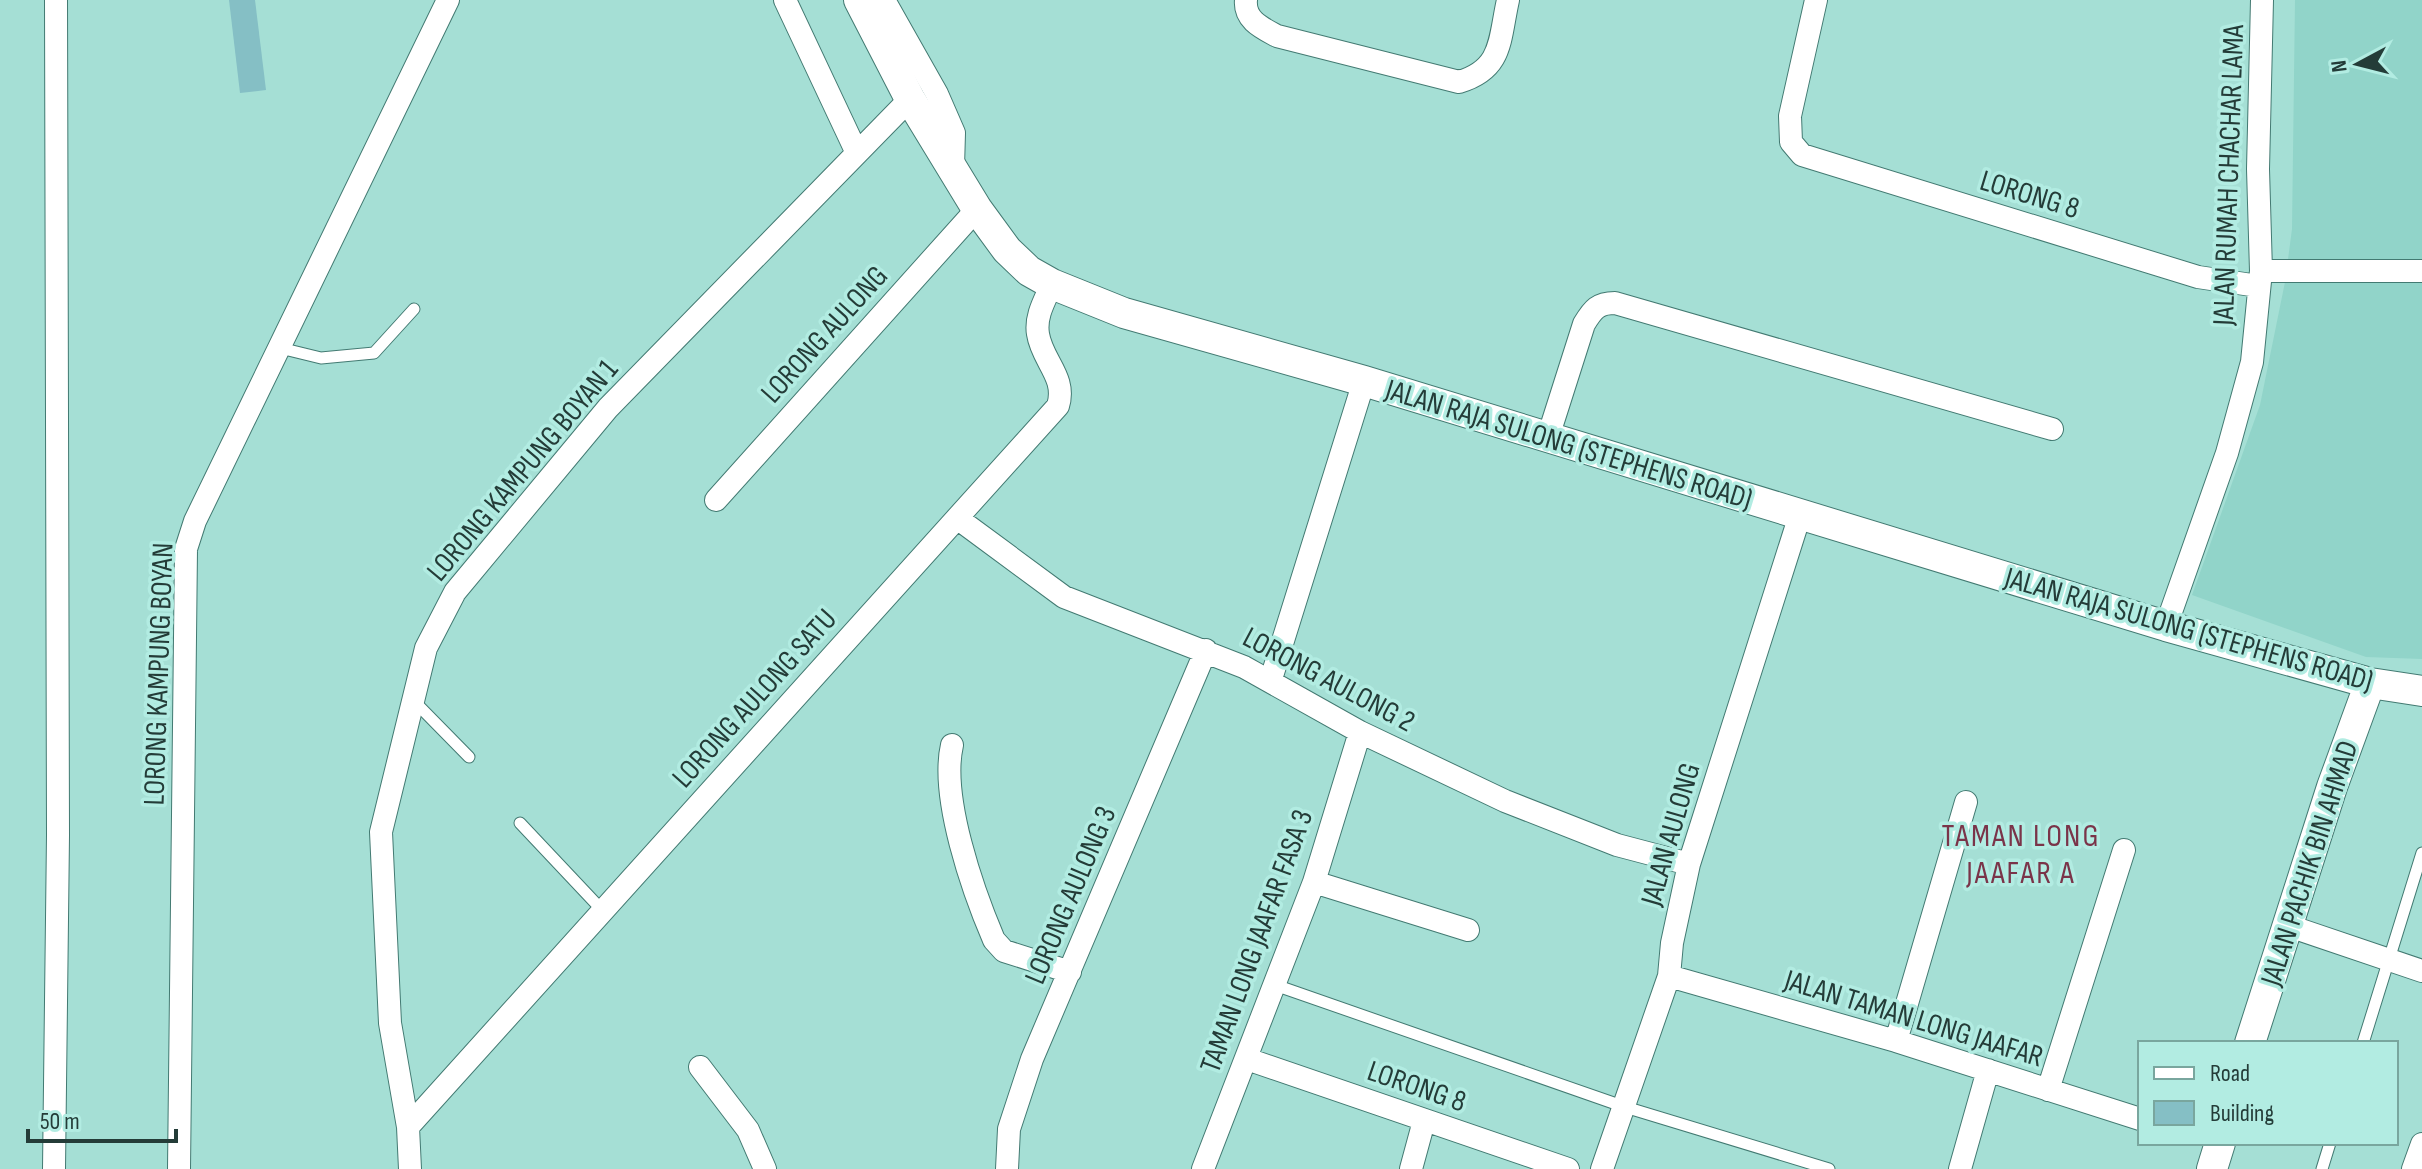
<svg xmlns="http://www.w3.org/2000/svg" width="2422" height="1169" viewBox="0 0 2422 1169" font-family="'Sofia Sans Condensed',sans-serif">
  <rect width="100%" height="100%" fill="#a5dfd5"/>
  <path fill="#91d4c9" d="M2295 0H2422V659L2366 657 2192 595 2260 405 2285 282 2292 229Z"/>
  <path fill="#85bfc5" d="M229 0H255L266 90 240 93Z"/>
  <g fill="none" stroke-linecap="round" stroke-linejoin="round">
    <g stroke="#437a72" stroke-width="13">
      <path id="lane" d="M276 347 321 358 374 353 414 309
        M413 700 469 757
        M520 823 602 910
        M1275 985 1625 1107 1829 1169
        M2363 1043 2422 853
        M2322 1169 2330 1143"/>
    </g>
    <g stroke="#437a72" stroke-width="24">
      <path id="street" d="M785 0 856 151
        M884 0 937 94 954 133 953 167
        M1246 0C1244 20 1262 28 1277 36L1459 82C1503 69 1499 40 1508 0
        M1816 0 1790 116 1791 142 1802 155 2198 277 2258 286
        M2261 271H2422
        M1548 437 1584 324C1593 309 1598 303 1615 303L2052 429
        M716 500 977 209
        M957 518 1064 597 1244 667 1360 732 1505 801 1617 845 1689 864
        M2166 626 2227 453 2252 362 2261 271 2258 169 2262 0
        M1271 679 1364 381
        M952 745C940 797 973 891 994 940L1004 951 1070 972
        M1314 882 1468 930
        M2286 925 2422 971
        M1669 976 1896 1041 2140 1119
        M1896 1041 1966 802
        M1247 1059 1568 1169
        M700 1067 748 1130 765 1169
        M2048 1090 2124 850
        M408 1127 1058 406C1067 377 1042 361 1038 334 1035 316 1045 300 1052 284
        M54 1169 58 835 56 0
        M179 1169 186 549 195 521 448 0
        M410 1169 408 1127 390 1023 381 832 426 648 455 592 608 408 910 99
        M1007 1169 1009 1129 1032 1059 1206 650
        M1203 1169 1314 882 1360 732
        M1411 1169 1424 1121
        M1602 1169 1669 976 1672 943 1689 864 1800 515
        M1960 1169 1988 1070
        M2413 1169 2422 1144"/>
    </g>
    <g stroke="#437a72" stroke-width="32">
      <path id="secondary" d="M859 0 910 99 977 209 1007 250 1029 271 1052 284 1124 313 1364 381 2166 626 2370 683 2422 691
        M2250 1043 2332 787 2370 683
        M2212 1169 2220 1143"/>
    </g>
    <use href="#lane" stroke="#fff" stroke-width="11"/>
    <use href="#street" stroke="#fff" stroke-width="22"/>
    <use href="#secondary" stroke="#fff" stroke-width="30"/>
  </g>
  <g text-anchor="middle" stroke-width="7" stroke-linejoin="round" paint-order="stroke">
    <g font-size="30" fill="#243c38" stroke="#b2ece2">
      <text transform="translate(2228 175) rotate(-88)" y="10">JALAN RUMAH CHACHAR LAMA</text>
      <text transform="translate(2030 194) rotate(17)" y="10">LORONG 8</text>
      <text transform="translate(824 334) rotate(-48)" y="10">LORONG AULONG</text>
      <text transform="translate(1569 444) rotate(17)" y="10">JALAN RAJA SULONG (STEPHENS ROAD)</text>
      <text transform="translate(522 470) rotate(-50)" y="10">LORONG KAMPUNG BOYAN 1</text>
      <text transform="translate(2189 629) rotate(16)" y="10">JALAN RAJA SULONG (STEPHENS ROAD)</text>
      <text transform="translate(158 674) rotate(-88)" y="10">LORONG KAMPUNG BOYAN</text>
      <text transform="translate(1329 679) rotate(28)" y="10">LORONG AULONG 2</text>
      <text transform="translate(754 698) rotate(-48)" y="10">LORONG AULONG SATU</text>
      <text transform="translate(1670 834) rotate(-74)" y="10">JALAN AULONG</text>
      <text transform="translate(2309 863) rotate(-72)" y="10">JALAN PACHIK BIN AHMAD</text>
      <text transform="translate(1070 895) rotate(-67)" y="10">LORONG AULONG 3</text>
      <text transform="translate(1256 941) rotate(-70)" y="10">TAMAN LONG JAAFAR FASA 3</text>
      <text transform="translate(1914 1018) rotate(17)" y="10">JALAN TAMAN LONG JAAFAR</text>
      <text transform="translate(1417 1086) rotate(19)" y="10">LORONG 8</text>
    </g>
    <g font-size="32" letter-spacing="2" fill="#7a3449" stroke="#b2ece2">
      <text x="2021" y="846">TAMAN LONG<tspan x="2021" dy="37">JAAFAR A</tspan></text>
    </g>
  </g>
  <rect x="2138" y="1041" width="260" height="104" fill="#b2ece2" stroke="#79a69e" stroke-width="2"/>
  <rect x="2154" y="1067" width="40" height="12" fill="#ffffff" stroke="#79a69e" stroke-width="2"/>
  <text x="2210" y="1081" font-size="24" fill="#243c38">Road</text>
  <rect x="2154" y="1101" width="40" height="24" fill="#85bfc5" stroke="#79a69e" stroke-width="2"/>
  <text x="2210" y="1121" font-size="24" fill="#243c38">Building</text>
  <g transform="translate(2358 64) rotate(263)" stroke="#b2ece2" stroke-width="6" paint-order="stroke">
  <path d="M0-6L14 30L0 20L-14 30Z" fill="#243c38"/>
  <text y="-12" font-size="22" font-weight="bold" text-anchor="middle" fill="#243c38">N</text>
  </g>
  <path d="M28 1129v12h148v-12" fill="none" stroke="#243c38" stroke-width="4"/>
  <text x="40" y="1129" font-size="24" fill="#243c38" stroke="#b2ece2" stroke-width="6" paint-order="stroke">50 m</text>
</svg>
